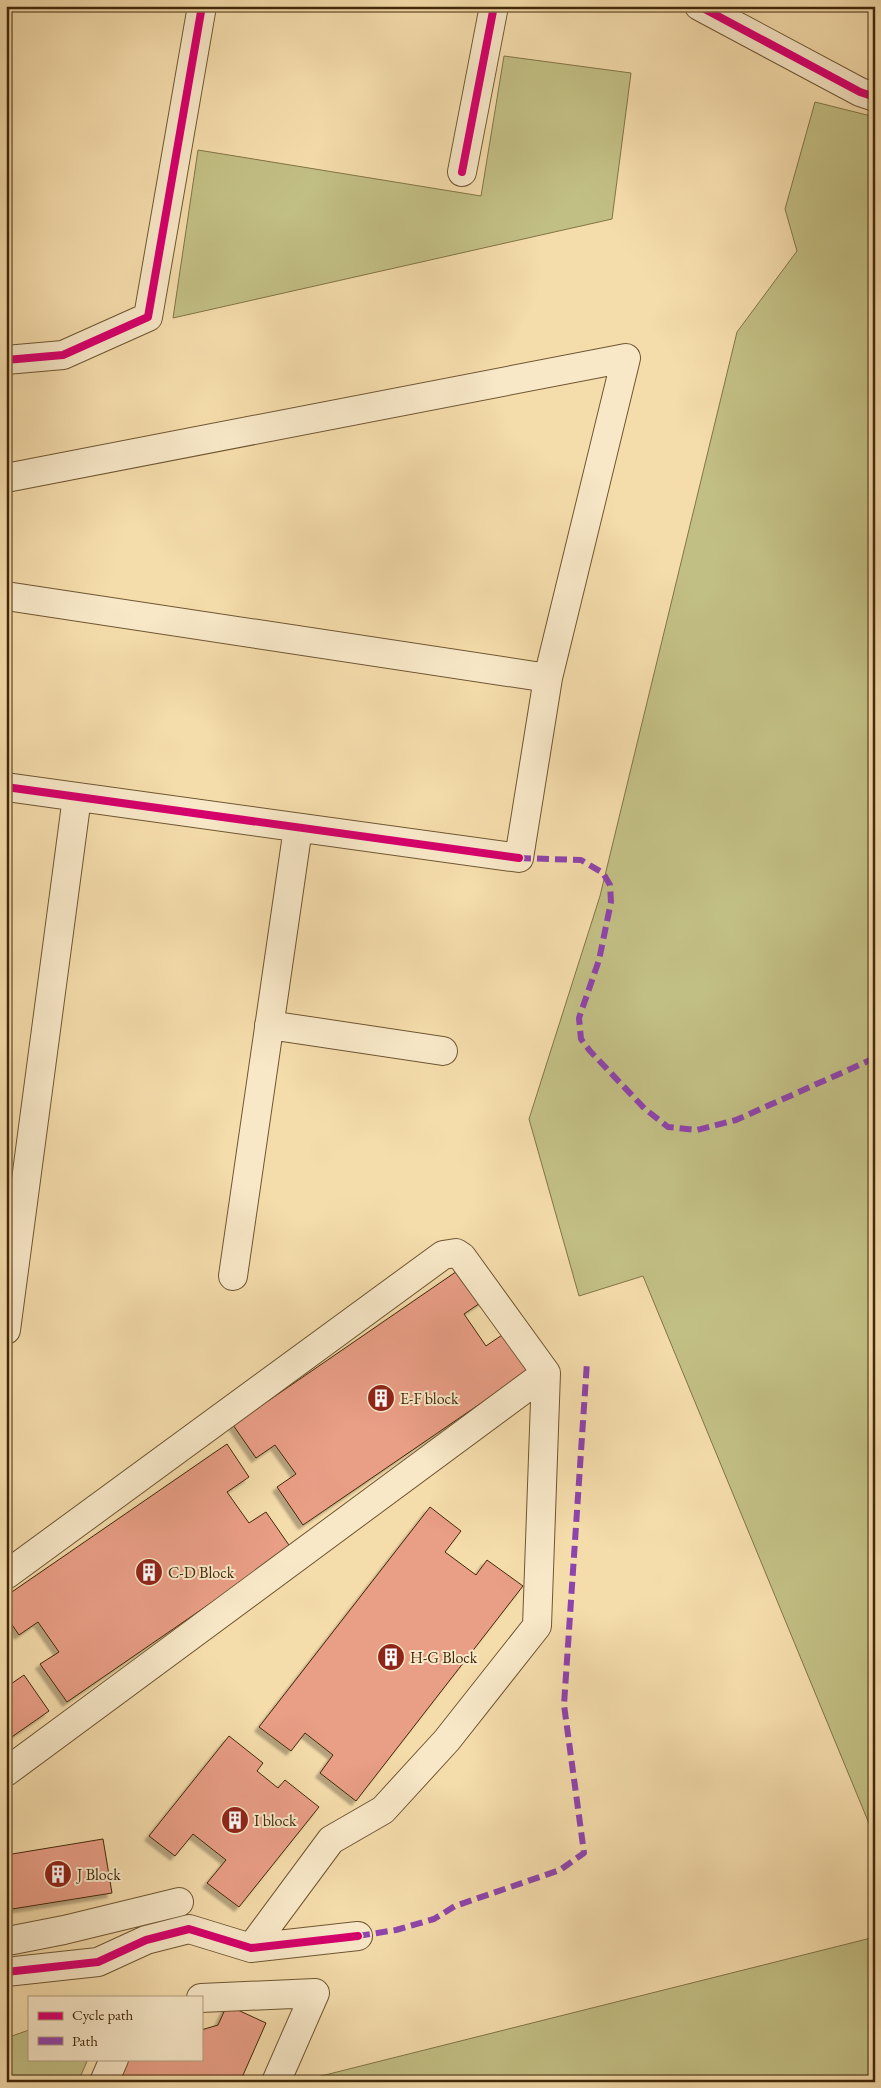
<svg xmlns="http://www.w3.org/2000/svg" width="881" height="2088" viewBox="0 0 881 2088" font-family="'EB Garamond',serif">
  <defs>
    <filter id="shadow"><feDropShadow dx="-4.5" dy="4.5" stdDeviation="1" flood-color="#0004"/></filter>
  </defs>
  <rect width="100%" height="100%" fill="#f5dcab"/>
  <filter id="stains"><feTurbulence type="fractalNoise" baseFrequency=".004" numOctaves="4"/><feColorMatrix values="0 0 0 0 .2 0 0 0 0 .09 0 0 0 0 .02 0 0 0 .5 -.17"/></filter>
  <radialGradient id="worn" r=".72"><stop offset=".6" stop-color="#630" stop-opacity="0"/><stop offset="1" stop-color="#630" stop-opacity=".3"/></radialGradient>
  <path fill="#c2bf84" stroke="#827446" d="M504 56 631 73 612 219 173 318 198 150 481 196Z
    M815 102 875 117V1838L643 1276 579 1296 529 1119 600 896 737 332 797 251 785 209Z
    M875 1937V2082H304L305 2080Z
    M29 2030V2059H88L78 2082H7L12 2036Z"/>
  <path fill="#e99e86" stroke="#422909" filter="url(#shadow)" d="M463 1267 486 1299 464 1314 486 1346 502 1335 528 1371 303 1525 277 1487 296 1474 275 1445 256 1458 233 1425Z
    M227 1444 249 1477 227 1492 249 1523 266 1512 291 1548 67 1702 40 1664 59 1652 38 1622 19 1635 6 1616V1596Z
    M430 1507 461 1531 445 1552 476 1575 487 1560 523 1586 356 1801 320 1773 333 1755 305 1733 291 1751 259 1727Z
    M24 1675 49 1711 6 1741V1684L8 1686Z
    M229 1736 263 1763 257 1771 278 1788 285 1780 319 1807 239 1907 207 1883 226 1860 193 1834 175 1856 149 1836Z
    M103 1839 112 1893 6 1910V1855Z
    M227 2005 266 2023 240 2082H114L126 2059H201V2030L218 2025Z"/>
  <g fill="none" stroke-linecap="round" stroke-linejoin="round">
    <g stroke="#6f5632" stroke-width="30">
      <path id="minor" d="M699 6 860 92 875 97
        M462 172 494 6
        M6 360 63 355 148 317 202 6
        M6 478 626 358 548 678 519 858 6 787
        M6 596 548 678
        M269 1025 443 1051
        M233 1276 298 828
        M6 1330 77 797
        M6 1575 443 1255 456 1253 462 1257 546 1373 537 1626 447 1740 383 1810 331 1840 251 1948
        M6 1772 546 1373
        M6 1940H13L64 1930 179 1902
        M6 1972 98 1962 146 1940 189 1929 251 1948 358 1936
        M201 1998 315 1993 276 2082
        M104 2082 114 2059"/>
    </g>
    <use href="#minor" stroke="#f8e8c8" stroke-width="28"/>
    <path stroke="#8e44ad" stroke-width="6" stroke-dasharray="12 6" stroke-linecap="butt" d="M519 858 581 860 603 873 610 885 611 902 599 960 579 1018 581 1039 590 1051 645 1109 668 1127 697 1130 736 1120 875 1058
      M358 1936 396 1930 434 1919 455 1906 560 1870 584 1853 564 1705 587 1362"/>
    <g stroke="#f8e8c8" stroke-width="11">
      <path id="cycleway" d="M699 6 860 92 875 97
        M462 172 494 6
        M6 360 63 355 148 317 202 6
        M6 787 519 858
        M6 1972 98 1962 146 1940 189 1929 251 1948 358 1936"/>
    </g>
    <use href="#cycleway" stroke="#d6006c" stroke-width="8"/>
  </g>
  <defs>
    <g id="building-disc" transform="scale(1.4375)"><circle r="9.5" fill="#8f2418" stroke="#f8e8c8"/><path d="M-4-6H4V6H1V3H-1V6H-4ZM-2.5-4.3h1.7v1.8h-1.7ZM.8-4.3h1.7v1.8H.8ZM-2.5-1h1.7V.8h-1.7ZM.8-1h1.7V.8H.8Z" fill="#fff"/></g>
  </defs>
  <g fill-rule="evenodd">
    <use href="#building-disc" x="381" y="1398"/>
    <use href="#building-disc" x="149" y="1572"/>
    <use href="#building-disc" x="391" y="1657"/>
    <use href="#building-disc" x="235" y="1820"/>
    <use href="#building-disc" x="58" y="1874"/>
  </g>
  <g text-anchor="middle" stroke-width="4" stroke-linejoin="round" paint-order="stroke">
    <g font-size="16" fill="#422909" stroke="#f8e8c8" text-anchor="start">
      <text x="400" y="1404">E-F block</text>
      <text x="168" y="1578">C-D Block</text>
      <text x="410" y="1663">H-G Block</text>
      <text x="254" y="1826">I block</text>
      <text x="77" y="1880">J Block</text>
    </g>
  </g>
  <rect width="881" height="2088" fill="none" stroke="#f5dcab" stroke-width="25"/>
  <rect x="8" y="8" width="866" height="2073" fill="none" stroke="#422909" stroke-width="2.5"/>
  <rect x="12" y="12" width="856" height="2063" fill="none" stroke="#422909"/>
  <rect x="28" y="1996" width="175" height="65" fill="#f8e8c8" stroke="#af9c7c"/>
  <rect x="38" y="2012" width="25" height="8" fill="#d6006c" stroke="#af9c7c"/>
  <text x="72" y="2020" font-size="15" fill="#422909">Cycle path</text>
  <rect x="38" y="2037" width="25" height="8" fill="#8e44ad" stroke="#af9c7c"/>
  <text x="72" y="2046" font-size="15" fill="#422909">Path</text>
  <rect width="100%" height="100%" filter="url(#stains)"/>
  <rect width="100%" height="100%" fill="url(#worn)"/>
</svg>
